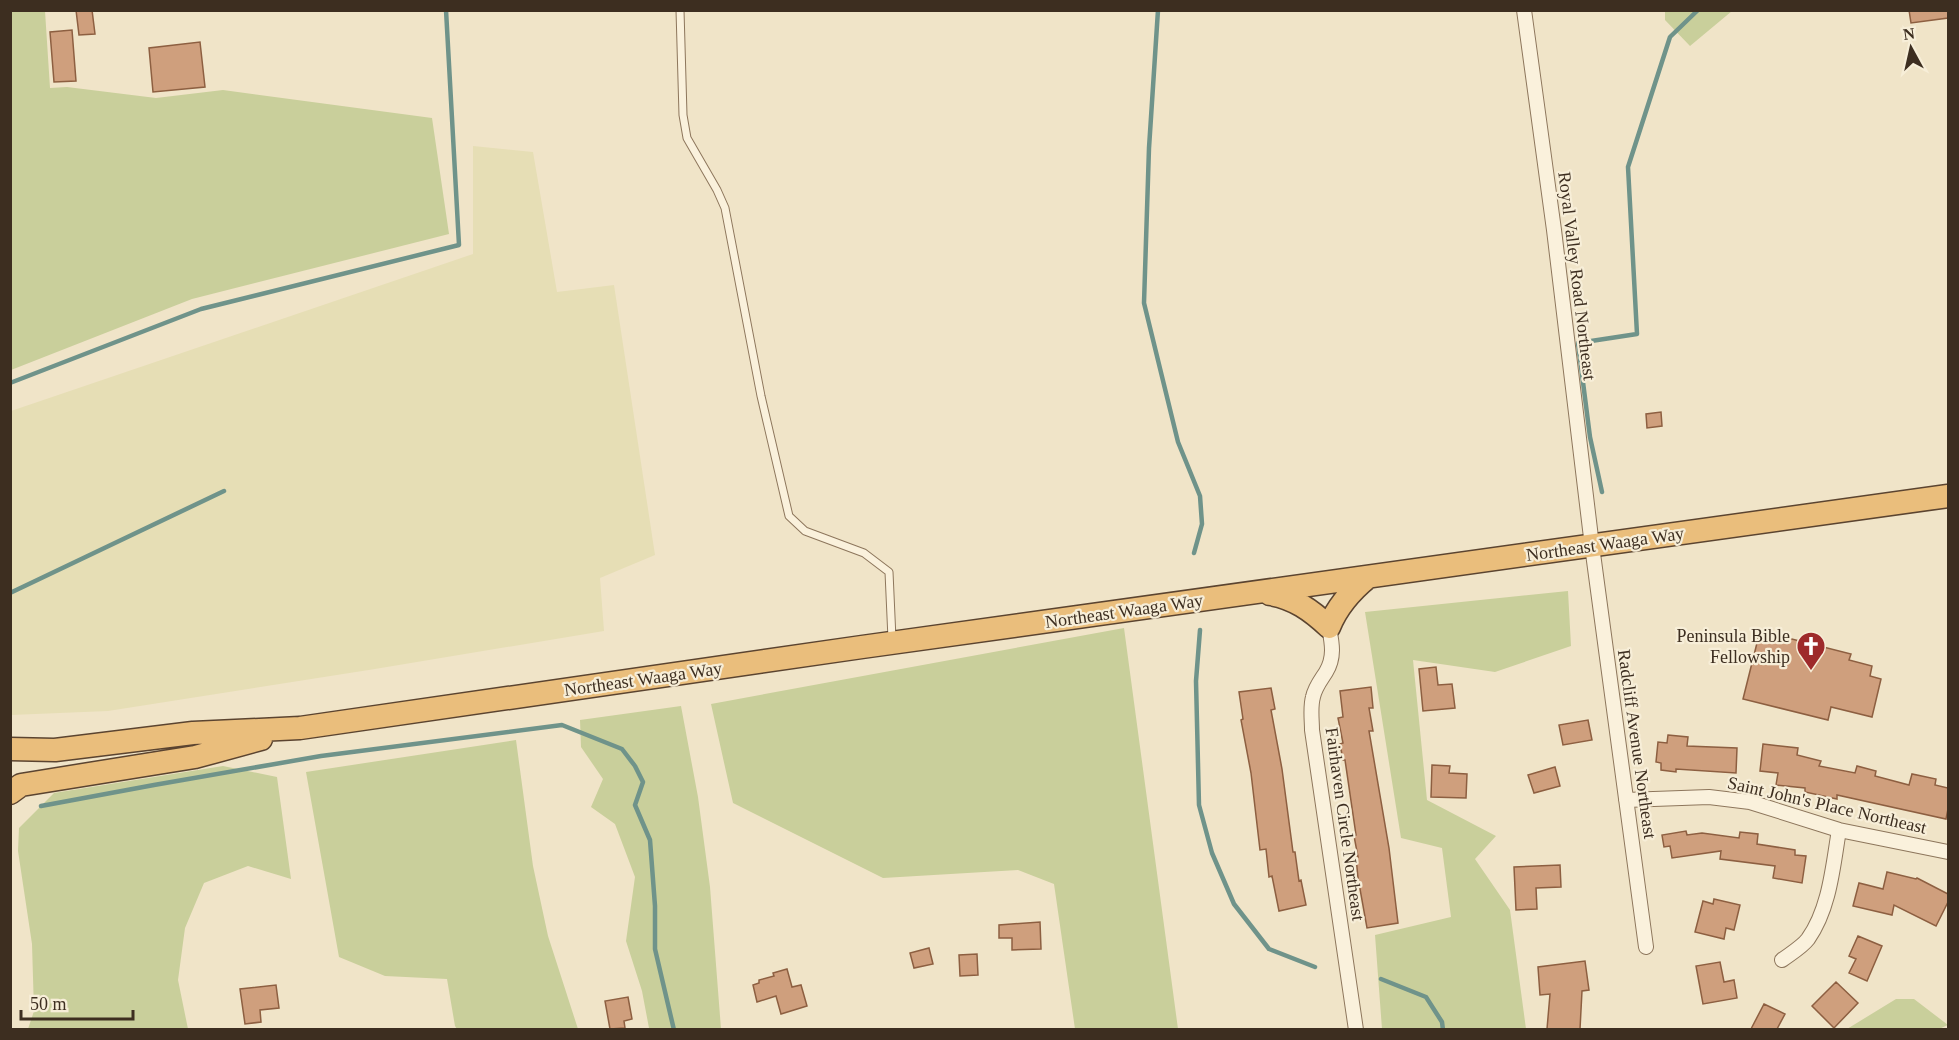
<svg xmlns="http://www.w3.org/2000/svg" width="1959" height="1040" viewBox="0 0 1959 1040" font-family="Georgia,serif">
  <rect width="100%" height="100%" fill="#f0e4c8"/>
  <path fill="#e6deb5" d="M473 146 533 152 557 292 614 285 655 555 600 578 604 631 375 669 108 711 11 715V411L473 254Z"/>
  <path fill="#c9cf9b" d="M11 10 45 11 50 88 67 87 156 98 223 90 432 118 449 234 192 299 11 370Z
    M1665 11V10L1732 11 1690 46 1665 20Z
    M1568 591 1571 646 1495 672 1413 660 1427 800 1496 836 1475 859 1510 910 1526 1029H1382L1375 935 1451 917 1442 848 1401 838 1365 612Z
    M1124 628 1178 1029H1075L1054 884 1018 870 883 878 733 803 711 704Z
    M681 706 698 797 710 887 721 1029H648L649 1028 642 991 626 941 635 877 615 824 591 807 603 779 581 747 580 720Z
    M516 740 533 866 548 936 578 1029H457L455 1026 447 979 385 976 339 957 306 772Z
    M223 766 277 777 291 879 248 866 204 883 185 928 178 980 188 1029H28L34 1011 32 944 18 851 19 828 54 793Z
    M1896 999H1914L1948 1025 1939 1029H1847Z"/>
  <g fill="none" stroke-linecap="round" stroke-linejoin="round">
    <path stroke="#6f938a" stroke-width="4.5" d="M1158 10 1149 148 1144 303 1178 442 1200 496 1202 524 1194 553
      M10 383 201 309 459 245 446 10
      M1602 492 1590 437 1578 343 1637 334 1628 167 1670 37 1698 10
      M10 593 224 491
      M1200 630 1196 681 1199 805 1212 853 1234 904 1269 949 1315 967
      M41 806 154 785 321 756 562 725 622 749 635 766 643 782 635 805 650 840 655 906V949L674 1030
      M1381 979 1426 997 1442 1022 1443 1030"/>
  </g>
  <path fill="#cf9f7d" stroke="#8d5f41" stroke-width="1.5" d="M76 10H92L95 34 79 35Z
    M1909 10H1948V18L1911 23Z
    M72 30 76 81 54 82 50 32Z
    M200 42 205 87 153 92 149 48Z
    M1661 412 1662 426 1647 428 1646 414Z
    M1760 631 1851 654 1849 660 1872 666 1870 676 1881 679 1872 717 1831 707 1828 720 1743 699Z
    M1436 667 1438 685 1452 684 1455 708 1423 711 1419 669Z
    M1371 687 1373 708H1369L1373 731H1369L1389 848 1398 923 1367 928 1358 878 1356 857H1358L1354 836 1356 835 1345 760H1343L1340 744 1343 743 1338 718 1343 717 1340 691Z
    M1271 688 1275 709 1271 710 1282 769 1293 852H1295L1299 881 1301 880 1306 905 1279 911 1272 876 1269 877 1266 849 1260 850 1251 773 1241 720 1243 719 1239 692Z
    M1588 720 1592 740 1563 745 1559 725Z
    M1668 735 1688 737 1687 746 1737 748 1736 773 1676 769V772L1661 770V763L1656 762 1658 742 1667 743Z
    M1763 744 1798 748 1797 755 1821 761 1819 766 1855 773 1857 766 1876 771 1875 776 1909 785 1912 774 1936 779 1935 785 1948 788V809L1946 819 1837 795V799L1805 792V788L1776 785 1778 773 1760 771Z
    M1432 765 1450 766 1449 773 1467 774 1466 798 1431 797Z
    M1555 767 1560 786 1534 793 1528 775Z
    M1686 831 1687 835 1702 833 1739 838 1740 832 1758 834 1757 844 1795 850V855L1806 856 1802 883 1773 878 1775 866 1720 859 1721 851 1672 858 1670 846 1664 847 1662 835Z
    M1560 865 1561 887 1536 888 1537 909 1516 910 1514 867Z
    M1887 872 1916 879 1917 878 1948 894V902L1936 926 1894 905 1892 915 1853 906 1859 883 1883 889Z
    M1714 899 1740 905 1734 930 1726 928 1724 939 1695 932 1703 901 1713 904Z
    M1040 922 1041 949 1012 950V938H999V925Z
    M1858 936 1882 946 1867 981 1849 973 1856 959 1849 956Z
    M929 948 933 964 914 968 910 953Z
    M977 954 978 975 960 976 959 955Z
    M1585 961 1589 990 1582 991 1580 1029H1547L1550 994 1540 995 1538 967Z
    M1720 962 1724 982 1734 980 1737 998 1703 1004 1696 966Z
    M787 969 792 987 801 985 807 1006 781 1014 776 996 757 1002 753 985 759 983V980L774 976 773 973Z
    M1836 982 1858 1003 1834 1028 1812 1006Z
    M276 985 279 1008 260 1010 261 1022 245 1024 240 989Z
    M628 997 632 1019 624 1021 625 1028 610 1029 605 1001Z
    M1764 1004 1785 1014 1777 1029H1751Z"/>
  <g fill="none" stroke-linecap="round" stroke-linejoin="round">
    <g stroke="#8d765c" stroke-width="9">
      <path id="service" d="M680 10 683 115 687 138 717 190 725 208 761 396 789 516 805 531 864 553 889 572 892 639"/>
    </g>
    <g stroke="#8d765c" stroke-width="16">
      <path id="minor" d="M1524 10 1554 230 1592 546 1646 947
        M1329 627C1332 643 1335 657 1326 672 1321 680 1315 687 1313 697 1310 707 1312 720 1312 730L1356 1030
        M1626 800 1709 797 1750 802 1839 830 1948 852
        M1782 960C1790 954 1802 947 1808 939 1830 908 1833 865 1839 830"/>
    </g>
    <g stroke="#5b4430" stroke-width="25">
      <path id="trunk" d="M1270 594C1294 598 1311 610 1329 627 1337 607 1352 590 1368 577
        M10 749 55 750 193 733 300 728 862 647 1948 496
        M10 793 21 785 195 757 261 739"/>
    </g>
    <use href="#service" stroke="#faf1dc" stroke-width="7"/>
    <use href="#minor" stroke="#faf1dc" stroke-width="14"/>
    <use href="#trunk" stroke="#eabe7c" stroke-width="22"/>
  </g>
  <defs>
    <g id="church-pin" transform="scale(1.5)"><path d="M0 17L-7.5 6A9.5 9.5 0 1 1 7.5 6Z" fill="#9e2a2b" stroke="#f7eed8"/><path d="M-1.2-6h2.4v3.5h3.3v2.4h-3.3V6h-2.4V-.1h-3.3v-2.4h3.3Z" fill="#fff"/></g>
  </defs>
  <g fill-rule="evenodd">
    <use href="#church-pin" x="1811" y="646"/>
  </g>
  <g text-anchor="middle" stroke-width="4.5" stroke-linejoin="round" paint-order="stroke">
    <g font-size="18" fill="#3d2e20" stroke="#f7eed8">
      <text transform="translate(1577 276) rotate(83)" y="6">Royal Valley Road Northeast</text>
      <text transform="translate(1605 544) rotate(-8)" y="6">Northeast Waaga Way</text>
      <text transform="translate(1124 611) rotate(-8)" y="6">Northeast Waaga Way</text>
      <text transform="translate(643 679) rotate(-8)" y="6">Northeast Waaga Way</text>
      <text transform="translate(1637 744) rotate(82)" y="6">Radcliff Avenue Northeast</text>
      <text transform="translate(1827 805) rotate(13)" y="6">Saint John's Place Northeast</text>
      <text transform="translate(1345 824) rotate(82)" y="6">Fairhaven Circle Northeast</text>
    </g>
    <g font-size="18" fill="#3d2e20" stroke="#f7eed8" text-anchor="end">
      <text x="1790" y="642">Peninsula Bible<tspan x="1790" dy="21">Fellowship</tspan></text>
    </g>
  </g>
  <rect width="1959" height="1040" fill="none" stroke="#3d2e20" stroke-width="24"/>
  <g transform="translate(1911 48) rotate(352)" stroke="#f7eed8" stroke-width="4.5" paint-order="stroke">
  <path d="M0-4.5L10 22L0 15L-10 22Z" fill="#3d2e20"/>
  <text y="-9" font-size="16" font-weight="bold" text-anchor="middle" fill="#3d2e20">N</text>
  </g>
  <path d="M21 1010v9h112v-9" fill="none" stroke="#3d2e20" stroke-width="3"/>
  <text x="30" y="1010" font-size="18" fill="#3d2e20" stroke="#f7eed8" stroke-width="4.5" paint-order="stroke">50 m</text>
</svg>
